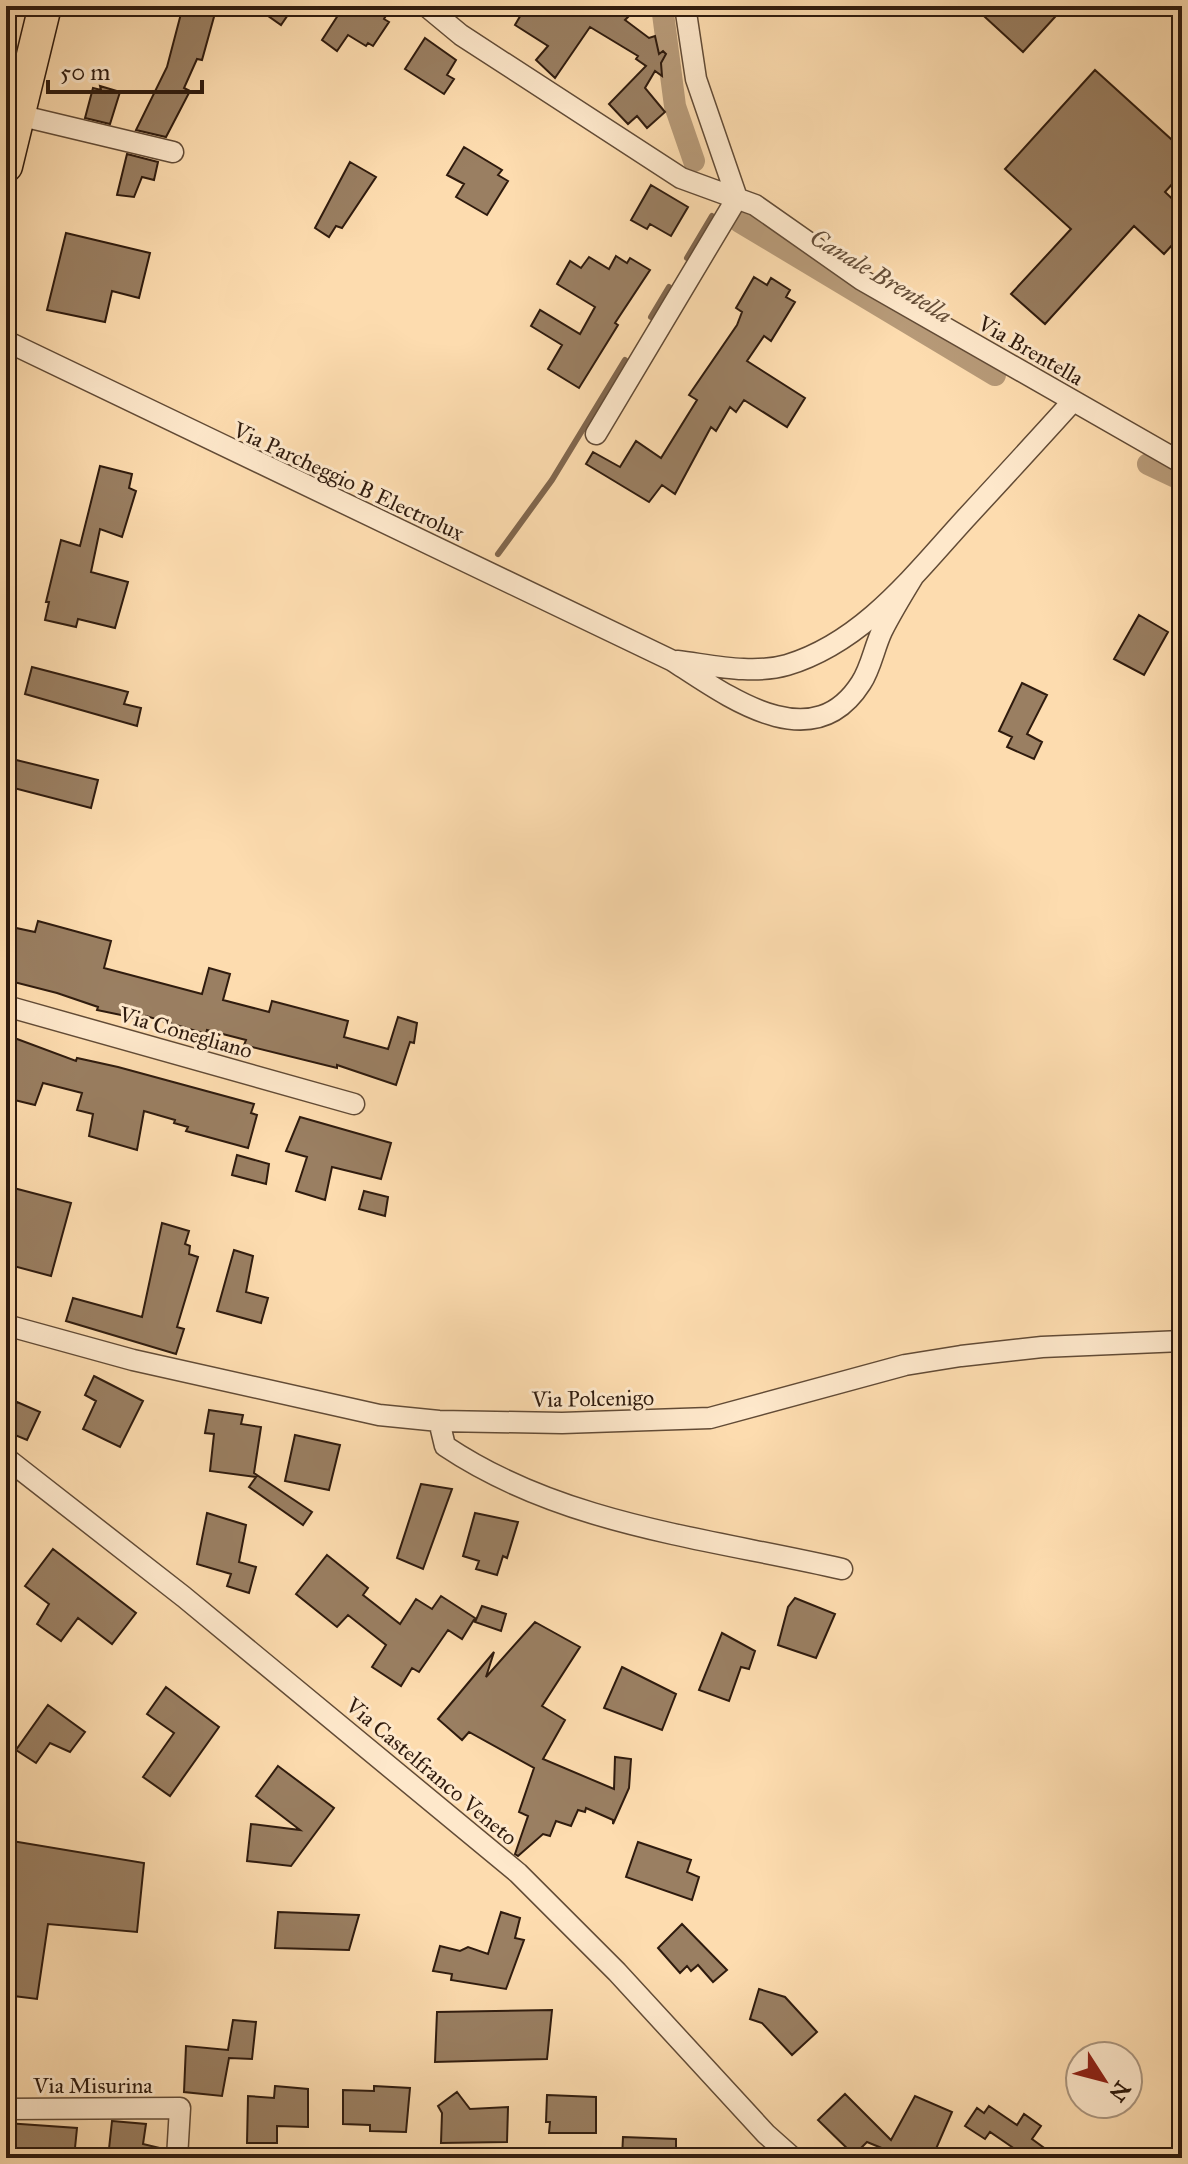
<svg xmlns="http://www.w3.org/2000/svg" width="1188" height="2164" viewBox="0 0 1188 2164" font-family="'IM FELL Great Primer',serif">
  <rect width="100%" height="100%" fill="#fddcaf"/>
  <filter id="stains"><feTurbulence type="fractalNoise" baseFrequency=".0025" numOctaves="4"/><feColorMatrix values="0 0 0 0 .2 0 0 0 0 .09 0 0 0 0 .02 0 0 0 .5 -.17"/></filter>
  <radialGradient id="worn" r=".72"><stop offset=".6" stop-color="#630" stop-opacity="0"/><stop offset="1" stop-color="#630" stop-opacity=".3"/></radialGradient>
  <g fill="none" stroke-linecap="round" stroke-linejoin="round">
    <path stroke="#81674e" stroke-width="6" d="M687 258 712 216
      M651 317 669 287
      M498 554 552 480 625 360"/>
    <path stroke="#b79a78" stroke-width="22" d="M662 6 675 106 694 161
      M740 222 995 375
      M1148 464 1182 480"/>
  </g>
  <path fill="#9a7f62" stroke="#2f1b0e" stroke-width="2" d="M183 6H217L202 60 197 59 184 88 190 91 166 137 136 130 167 67Z
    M254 6H294L281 25Z
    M344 6H379L388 12 384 19 389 22 373 46 368 43 366 46 348 35 337 51 322 40Z
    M526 6H639L625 20 649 38 655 36 659 54 663 51 666 54 661 63 662 76 655 71 645 88 665 112 647 128 637 116 628 124 609 104 646 66 636 59 638 56 590 27 555 78 536 60 548 46 515 25Z
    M973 6H1065L1023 52Z
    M425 38 456 60 447 75 454 79 444 94 405 69Z
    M1095 70 1182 149V173L1165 192 1182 208V234L1164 254 1134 226 1045 324 1011 294 1071 229 1005 169Z
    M100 86 120 92 110 124 85 118 93 88 101 90Z
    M464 147 502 170 498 175 508 181 487 215 456 197 464 184 447 175Z
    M127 154 158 162 154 180 142 177 134 197 117 195Z
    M350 162 376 177 342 228 336 226 329 237 315 228Z
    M651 185 688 207 671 236 650 224 647 229 631 220Z
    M66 233 150 253 139 298 112 291 105 322 47 310Z
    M616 256 627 263 630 258 650 270 615 323 618 325 579 388 548 369 562 345 531 326 540 310 580 334 595 307 557 284 570 261 581 268 589 257 609 269Z
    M754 277 767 285 771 278 790 290 786 297 795 302 771 341 764 336 747 361 805 398 787 427 744 400 736 412 730 407 716 431 711 427 675 494 662 485 649 502 586 464 593 452 620 467 636 441 661 458 697 400 689 395 737 325 742 312 736 308Z
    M100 466 132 474 129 488 136 491 122 537 100 529 91 572 128 582 115 628 78 619 76 627 45 620 49 602H46L61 540 80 546Z
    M1139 615 1168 632 1144 675 1114 659Z
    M32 667 128 692 124 704 141 708 137 726 25 694Z
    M1022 683 1047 695 1027 734 1042 742 1034 759 1007 747 1012 737 999 731Z
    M8 758 98 780 91 808 6 786Z
    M38 921 111 941 104 968 202 994 209 968 230 974 223 1000 269 1012 272 1001 348 1021 344 1037 388 1049 398 1017 417 1023 414 1043 410 1042 396 1085 337 1065V1068L244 1045 246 1040 207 1030 206 1034 146 1016 145 1020 97 1010 98 1007 57 993 6 980V944L10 945 16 928 35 932Z
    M9 1036 76 1061 77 1058 118 1067 254 1104 251 1113 257 1115 248 1148 186 1131 188 1127 174 1123 175 1120 144 1111 137 1150 89 1136 93 1114 77 1110 82 1093 43 1083 35 1105 6 1098Z
    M300 1117 391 1143 381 1179 332 1167 325 1200 296 1191 307 1157 286 1151Z
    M237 1155 269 1164 266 1184 232 1175Z
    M6 1186 71 1203 51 1276 6 1264Z
    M364 1191 388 1197 385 1216 359 1209Z
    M162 1223 189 1231 185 1244 190 1246 189 1254 198 1257 177 1327 184 1329 176 1354 66 1321 73 1298 142 1317Z
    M234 1250 253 1256 246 1292 268 1298 261 1323 217 1311Z
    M94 1376 143 1401 120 1447 83 1429 96 1401 85 1395Z
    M17 1402 40 1412 27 1440 10 1433 12 1428 7 1426Z
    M209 1410 243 1415 241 1424 261 1427 254 1473 312 1512 303 1525 249 1487 256 1477 210 1471 214 1434 205 1433Z
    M295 1435 340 1445 329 1490 285 1481Z
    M421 1484 452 1489 423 1569 397 1558Z
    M207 1513 246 1525 239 1562 256 1567 249 1593 227 1586 231 1574 197 1564Z
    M475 1513 518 1522 507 1558 503 1556 497 1575 476 1569 479 1561 463 1556Z
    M53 1549 136 1613 112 1644 78 1618 61 1641 37 1624 49 1604 25 1586Z
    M327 1555 368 1588 363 1595 400 1624 416 1599 432 1609 441 1596 475 1618 462 1639 448 1630 419 1672 412 1668 401 1686 372 1667 386 1645 348 1615 337 1627 296 1594Z
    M795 1598 835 1614 816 1658 778 1645 788 1607Z
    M482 1606 506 1614 501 1631 475 1622Z
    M535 1622 580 1647 542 1706 565 1720 543 1759 614 1789 615 1757 631 1759 629 1788 613 1824V1820L586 1808 585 1812 578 1810 571 1826 556 1821 550 1836 543 1834 518 1856 515 1854 528 1816 519 1812 534 1768 469 1732 462 1740 438 1719 494 1652 486 1677Z
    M722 1633 755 1651 749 1669 741 1667 729 1701 699 1690Z
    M622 1667 676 1694 662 1730 604 1708Z
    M166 1687 219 1727 170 1796 143 1777 174 1733 147 1714Z
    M48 1705 85 1732 70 1752 50 1743 36 1763 16 1750Z
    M278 1766 334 1808 291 1866 247 1861 251 1824 300 1830 256 1796Z
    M6 1840 144 1863 137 1932 48 1924 37 1999 6 1995Z
    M638 1842 691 1860 687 1872 699 1877 692 1900 626 1877Z
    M278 1912 359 1915 349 1950 275 1948Z
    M501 1912 520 1918 515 1938 524 1940 506 1989 451 1980 452 1974 433 1971 440 1946 460 1951 468 1947 488 1954Z
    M682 1924 727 1970 713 1982 698 1965 691 1971 687 1966 680 1973 658 1948Z
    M759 1989 785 1997 817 2032 792 2055 762 2023 750 2019Z
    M552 2010 547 2059 435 2062 437 2012Z
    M233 2020 256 2022 252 2059 229 2058 222 2096 184 2092 186 2046 228 2050Z
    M275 2086 308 2089V2127L277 2126V2143H247L248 2096 274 2098Z
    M374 2086 410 2088 406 2132 370 2131V2125L343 2124V2090L374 2091Z
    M457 2092 470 2109 508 2107 507 2142 441 2143 442 2113 438 2106Z
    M845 2094 891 2140 915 2096 952 2112 932 2158 907 2153 909 2158H906L867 2142 854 2155 818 2120Z
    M547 2095 596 2097V2133H549L550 2122H546Z
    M989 2106 1017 2125 1024 2114 1041 2126 1032 2139 1058 2158H1028L990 2132 985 2139 965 2126 977 2108 984 2113Z
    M112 2121 146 2124 143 2144 164 2149V2158H108Z
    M6 2123 77 2128 74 2158H6Z
    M623 2137 676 2139V2158H622Z"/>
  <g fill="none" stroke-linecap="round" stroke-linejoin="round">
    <g stroke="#624b36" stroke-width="23">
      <path id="minor" d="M426 6 461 35 681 178 755 205 862 280 1182 463
        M18 115 173 152
        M6 341 673 661C727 696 812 760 861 683 871 668 874 648 882 631 891 613 902 595 913 577
        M596 434 737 198 696 79 685 6
        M677 661C711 665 752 675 787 665 863 642 913 576 965 519 1001 480 1037 441 1073 401
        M6 1006 354 1104
        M6 1325 133 1360 379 1415 439 1421 562 1423 710 1418 905 1365 961 1356 1042 1347 1182 1341
        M439 1421 445 1446C563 1525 707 1538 842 1569
        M6 1458 184 1597 518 1873 617 1972 766 2134 793 2158
        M6 2109 180 2108 177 2158"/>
    </g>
    <g stroke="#2f1b0e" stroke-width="35">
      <path id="primary" d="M6 166 45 6"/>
    </g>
    <use href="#minor" stroke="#fee8cb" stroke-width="20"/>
    <use href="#primary" stroke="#fddcaf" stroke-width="32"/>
  </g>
  <g text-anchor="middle" stroke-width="6" stroke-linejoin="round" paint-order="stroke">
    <g font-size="22" fill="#2f1b0e" stroke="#fee8cb">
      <text transform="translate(1031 350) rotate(30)" y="8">Via Brentella</text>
      <text transform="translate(349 481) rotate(25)" y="8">Via Parcheggio B Electrolux</text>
      <text transform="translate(186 1032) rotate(16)" y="8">Via Conegliano</text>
      <text transform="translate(593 1398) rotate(-1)" y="8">Via Polcenigo</text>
      <text transform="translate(432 1771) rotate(40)" y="8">Via Castelfranco Veneto</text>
      <text x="93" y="2093">Via Misurina</text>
    </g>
    <g font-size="24" font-style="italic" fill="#654e38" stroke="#fee8cb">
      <text transform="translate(881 276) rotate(31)" y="8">Canale Brentella</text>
    </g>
  </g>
  <rect width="1188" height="2164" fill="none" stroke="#fddcaf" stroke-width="32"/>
  <rect x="8" y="8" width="1172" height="2148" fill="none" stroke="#2f1b0e" stroke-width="4"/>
  <rect x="16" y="16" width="1156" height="2132" fill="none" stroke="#2f1b0e" stroke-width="2"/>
  <g transform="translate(1104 2080) rotate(126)"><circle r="38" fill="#fee8cb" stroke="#ab967f" stroke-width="2"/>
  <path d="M0-6L14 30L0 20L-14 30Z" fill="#8f2418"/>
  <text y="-12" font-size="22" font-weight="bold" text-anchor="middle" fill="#2f1b0e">N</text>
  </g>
  <path d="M48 80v12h154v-12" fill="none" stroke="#2f1b0e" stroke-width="4"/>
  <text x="60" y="80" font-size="24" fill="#2f1b0e" stroke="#fee8cb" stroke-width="6" paint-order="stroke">50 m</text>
  <rect width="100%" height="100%" filter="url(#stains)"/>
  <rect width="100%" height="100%" fill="url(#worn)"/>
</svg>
